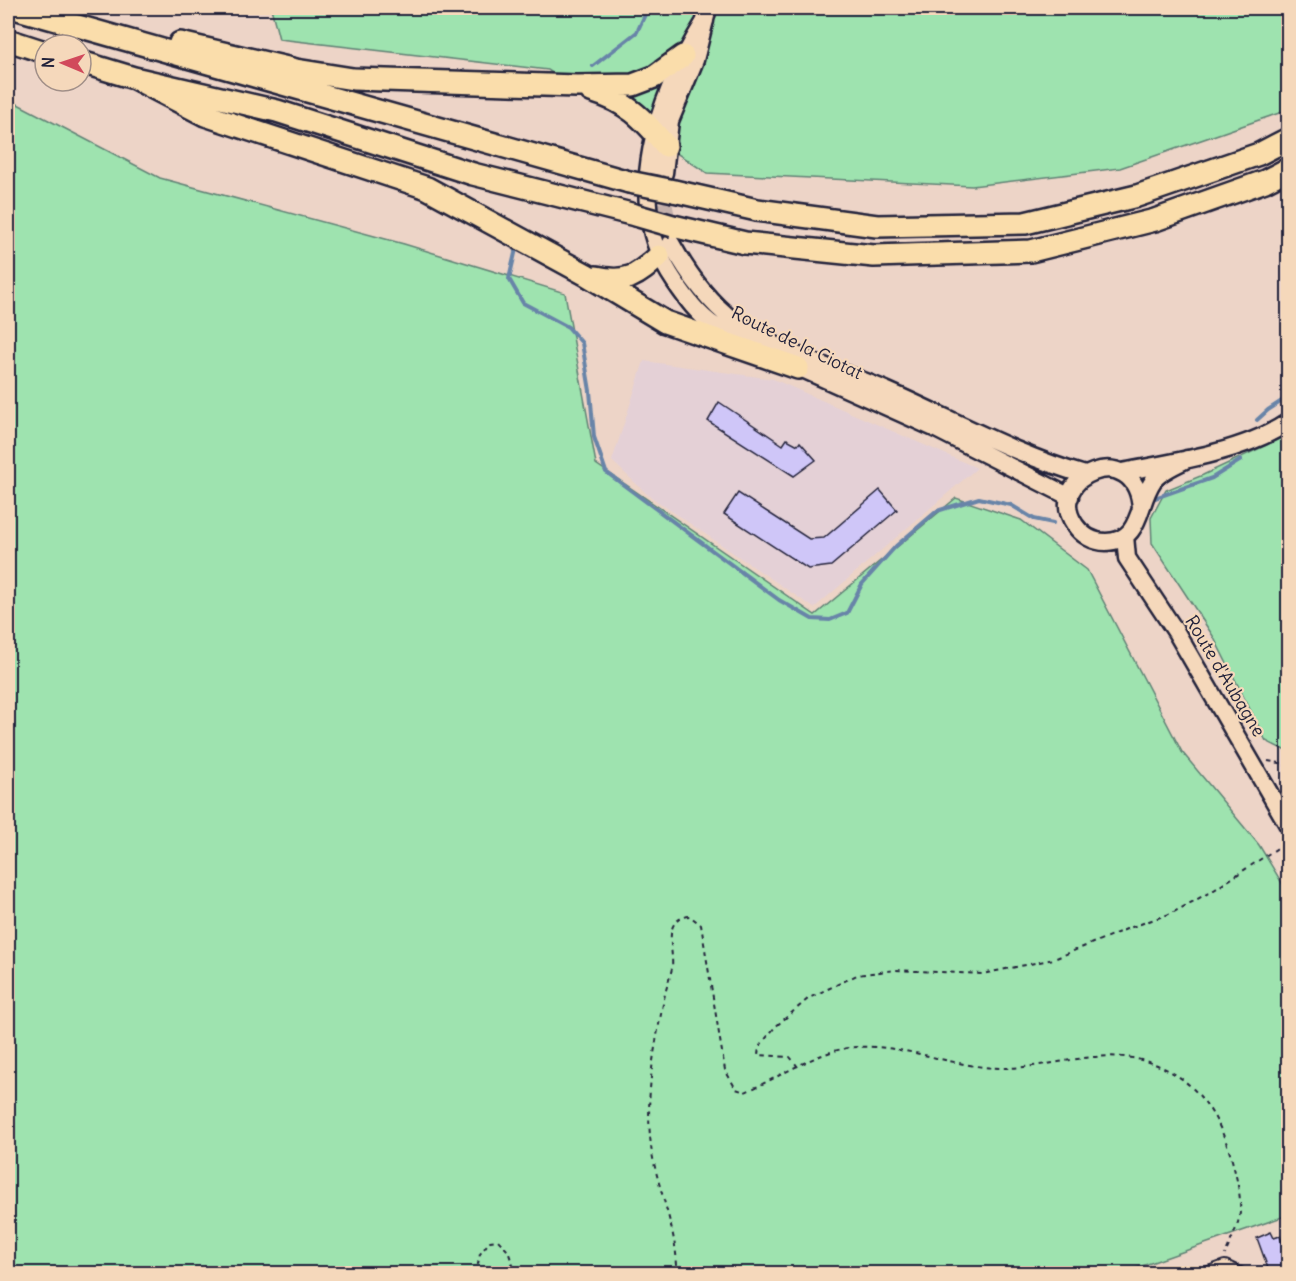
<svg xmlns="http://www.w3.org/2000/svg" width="1296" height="1281" viewBox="0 0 1296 1281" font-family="Delius,sans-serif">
  <rect width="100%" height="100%" fill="#edd4c7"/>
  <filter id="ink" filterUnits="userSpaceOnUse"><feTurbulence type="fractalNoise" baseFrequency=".0167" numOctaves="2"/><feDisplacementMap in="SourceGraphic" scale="12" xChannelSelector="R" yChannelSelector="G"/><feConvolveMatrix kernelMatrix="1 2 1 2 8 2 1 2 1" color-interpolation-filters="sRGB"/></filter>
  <g filter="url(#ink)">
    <path fill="#e4d0d6" d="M644 361 773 379 977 468 814 608 648 495 612 461Z"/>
    <path fill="#9ee3af" stroke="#608275" stroke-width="1.5" d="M271 8H1288V110L1120 168 972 186 707 173 548 70 279 39Z
      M8 99 160 178 404 244 565 293 596 464 815 615 956 498 1021 520 1087 570 1182 752 1259 845 1288 893V1215L1119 1274 8 1273Z
      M1288 435V752L1266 741 1213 636 1152 543 1151 518 1166 490 1203 475Z"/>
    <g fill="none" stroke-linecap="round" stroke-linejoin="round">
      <path stroke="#6784a8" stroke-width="4" d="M593 66 637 32 648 8
        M516 249 509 279 523 303 568 327 582 343 590 391 594 437 606 472 779 600 812 619 830 620 847 613 862 584 896 546 937 511 979 498 1011 505 1034 519 1053 523
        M1257 420 1268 410 1288 397
        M1155 498 1212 478 1241 460"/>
    </g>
    <path fill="#cfc6f8" stroke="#22223b" stroke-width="1.5" d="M719 402 783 445 787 439 798 445 800 442 816 460 794 476 708 421Z
      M880 490 897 510 831 566 808 569 724 514 738 493 809 539 824 538Z
      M1271 1232 1274 1238 1280 1236 1288 1259V1274H1270L1257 1238Z"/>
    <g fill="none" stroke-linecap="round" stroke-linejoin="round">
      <path stroke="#c4b0ab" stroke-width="16" stroke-dasharray="16 8" stroke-linecap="butt" d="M664 178V202L670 233"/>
      <g stroke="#22223b" stroke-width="16">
        <path id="street" d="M1206 1274 1225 1267 1240 1274"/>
      </g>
      <g stroke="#22223b" stroke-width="21">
        <path id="secondary" d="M705 21C658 96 619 201 675 282 686 298 698 315 715 326 725 332 737 337 747 342
          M664 173 670 121 695 60 708 8
          M671 243C687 272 707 301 734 321 777 353 834 368 883 389 950 418 1015 455 1085 475
          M789 363 934 428 1070 497
          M1122 472C1171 463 1247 451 1288 422
          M1141 508C1136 437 1042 477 1075 525 1082 535 1093 542 1106 542 1142 541 1137 504 1153 481 1160 471 1176 465 1187 459
          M1125 536 1127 558 1176 632 1288 825"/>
      </g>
      <g stroke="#22223b" stroke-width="26">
        <path id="highway" d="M14 8 629 182
          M8 40 45 52
          M180 43 296 70 353 79 577 86 633 85 654 77 683 56
          M81 62 134 78 277 111 473 174 635 215
          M134 78 205 115 427 188 587 275 665 322 798 368
          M591 91C627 102 642 117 666 146
          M674 191 757 210 877 226 1025 223 1137 196 1259 154 1288 139
          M673 226 745 243 874 256 1031 251 1155 220 1265 181 1288 169
          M596 277C627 284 637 276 659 256"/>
      </g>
      <path stroke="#22223b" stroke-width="2" stroke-dasharray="4.5 4.5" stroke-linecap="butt" d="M1268 761 1285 764 1288 768
        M798 1067 790 1057 758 1055 759 1047 775 1027 809 998 857 975 895 970 982 974 1054 959 1129 928 1172 913 1214 890 1288 841
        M8 1273V1274
        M476 1274 480 1254 490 1241 498 1240 508 1251 516 1274
        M677 1274C678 1232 659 1193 652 1153 644 1101 654 1049 664 999 666 988 670 978 672 968 674 948 661 919 690 916L701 925 725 1070 736 1089 745 1092C779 1078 821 1048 858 1047 906 1044 953 1068 1002 1068 1048 1069 1095 1048 1141 1060 1196 1073 1223 1120 1235 1172 1238 1184 1241 1199 1240 1212 1239 1225 1230 1242 1225 1255"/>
      <use href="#street" stroke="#f5d8bb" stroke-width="12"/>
      <use href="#secondary" stroke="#f5d8bb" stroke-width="16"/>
      <use href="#highway" stroke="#faddab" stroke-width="21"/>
      <g stroke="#22223b" stroke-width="26" stroke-linecap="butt">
        <path id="highway-bridge" d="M629 182 674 191
          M635 215 673 226"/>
      </g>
      <use href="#highway-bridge" stroke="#faddab" stroke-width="21"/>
    </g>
  </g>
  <g text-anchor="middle" stroke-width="4.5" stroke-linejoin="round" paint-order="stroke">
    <g font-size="18" fill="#22223b" stroke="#f5d8bb">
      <text transform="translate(797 343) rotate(26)" y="6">Route de la Ciotat</text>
      <text transform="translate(1225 676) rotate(59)" y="6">Route d'Aubagne</text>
    </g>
  </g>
  <rect width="1296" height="1281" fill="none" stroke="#f5d8bb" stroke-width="30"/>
  <rect x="15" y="15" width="1266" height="1251" fill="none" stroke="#22223b" stroke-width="2" filter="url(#ink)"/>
  <g transform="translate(63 63) rotate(272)"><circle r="28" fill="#f5d8bb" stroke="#a18f88" stroke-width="1.5"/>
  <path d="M0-4.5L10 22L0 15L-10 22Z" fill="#d1495b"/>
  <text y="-9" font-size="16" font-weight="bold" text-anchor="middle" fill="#22223b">N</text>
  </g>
</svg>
